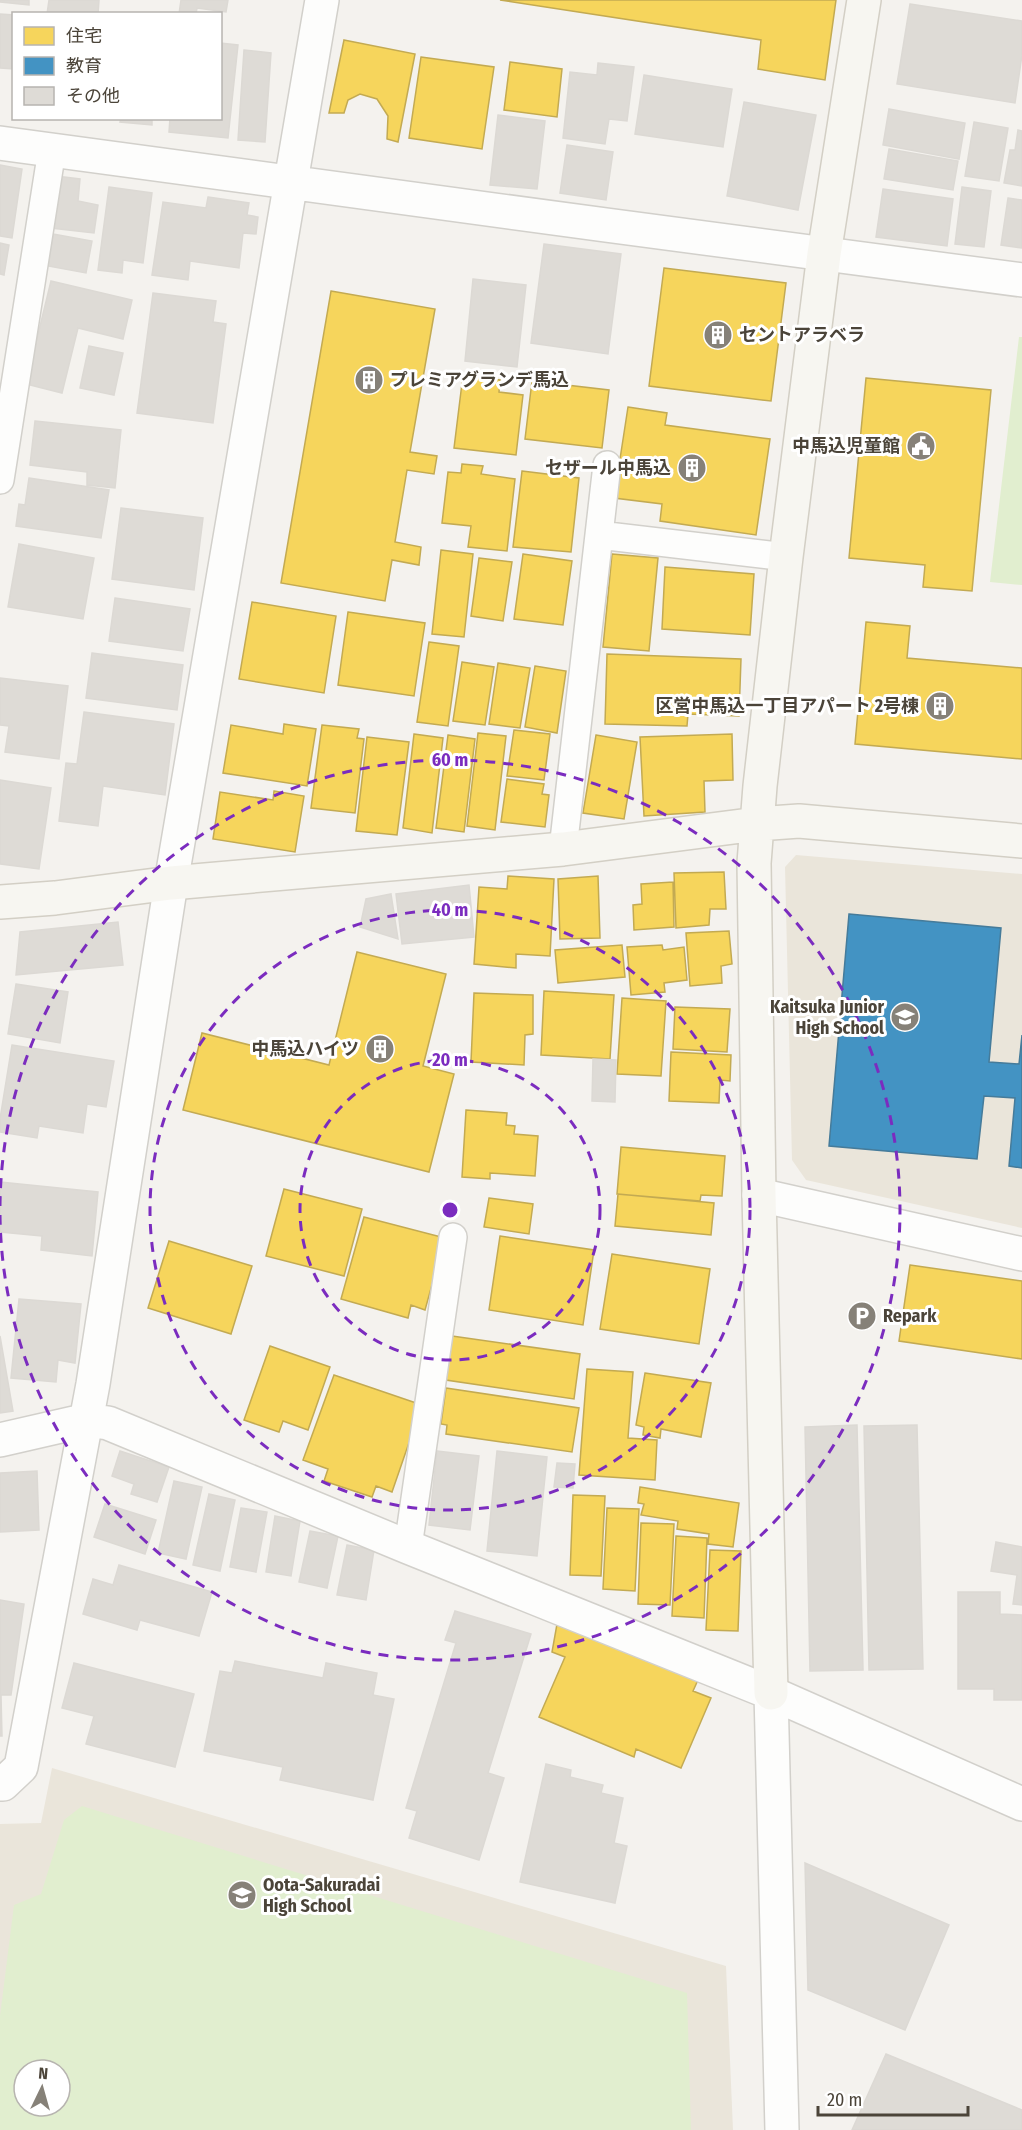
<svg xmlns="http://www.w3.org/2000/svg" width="1022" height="2130" viewBox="0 0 1022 2130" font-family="'Fira Sans Condensed','Noto Sans JP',sans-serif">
  <rect width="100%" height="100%" fill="#f4f2ee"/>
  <path fill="#eae5da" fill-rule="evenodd" d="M796 855 1022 874V1228L806 1180 792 1160 785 867Z
    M52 1768 726 1966 733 2130H0V1824L41 1823ZM24 2070H60V2106H24Z"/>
  <path fill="#e1eecf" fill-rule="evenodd" d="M1019 337H1022V585L990 582Z
    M82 1806 687 1993 691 2130H0V2016L14 1905 41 1894 64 1820ZM24 2070H60V2106H24Z"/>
  <path fill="#f6d55c" stroke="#c3aa52" stroke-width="1.5" d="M500 0H836L825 80 758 69 761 40Z
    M344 40 415 54 398 142 387 139 388 116 377 99 360 94 348 100 344 113H329Z
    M421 57 494 67 482 149 409 138Z
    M510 62 562 69 557 117 504 110Z
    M664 268 786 283 771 401 649 386Z
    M331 291 435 309 410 452 437 456 434 474 407 470 395 542 421 547 419 565 392 560 385 601 281 583Z
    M463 375 500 380 499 392 523 395 516 455 454 448Z
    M866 378 991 390 972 591 923 587 925 565 849 558Z
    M532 381 609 390 602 448 525 439Z
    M628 407 667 413 665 425 770 439 756 535 660 521 662 504 614 498Z
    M462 464 483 466 481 474 515 479 507 551 468 547 471 526 442 523 448 472 461 473Z
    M522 471 579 478 571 552 513 547Z
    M441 550 473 554 464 637 432 634Z
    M523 554 572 561 563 625 514 619Z
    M612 554 658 558 649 651 603 647Z
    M479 558 512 562 503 621 471 616Z
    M665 567 754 574 750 635 662 629Z
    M252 602 336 616 324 693 239 679Z
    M348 612 425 623 414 696 338 685Z
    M866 622 910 626 907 658 1022 668V759L855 744Z
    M429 642 459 646 448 726 417 722Z
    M607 654 741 659 739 716 688 714 687 726 605 724Z
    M462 662 494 667 485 725 453 721Z
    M498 663 530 668 520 728 489 724Z
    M535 666 566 671 557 733 525 727Z
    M284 724 316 729 307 786 223 773 231 725 283 734Z
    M322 725 359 729 357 738 364 739 355 813 311 808Z
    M514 730 550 734 544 780 507 776Z
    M478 733 506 736 495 830 467 826Z
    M414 734 443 738 432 833 403 828Z
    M732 734 733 780 704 781 705 812 644 816 640 737Z
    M448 735 475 739 464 832 436 828Z
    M596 735 637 742 624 819 583 813Z
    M367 737 409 742 397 835 356 831Z
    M507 779 544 784 542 794 549 795 545 827 501 822Z
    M274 791 304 796 295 852 213 839 220 792 273 800Z
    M724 872 726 909H710L709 925 676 928 674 873Z
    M508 876 554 879 550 956 516 954V968L474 964 479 887 507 889Z
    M598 876 600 938 560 939 558 879Z
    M673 882 674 927 634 930 633 905 642 904 641 884Z
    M729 931 732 964 721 966 722 983 690 986 686 933Z
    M622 945 625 977 558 983 555 950Z
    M662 945 663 950 684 947 687 980 664 983 665 992 631 995 627 947Z
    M357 952 446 974 423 1066 454 1074 429 1172 183 1110 202 1033 329 1065Z
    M544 991 614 995 610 1059 541 1055Z
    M474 993 533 995V1034L525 1035 524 1065 471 1062Z
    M622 998 666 1001 661 1076 617 1074Z
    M675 1007 730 1009 727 1052 673 1049Z
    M671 1052 731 1055 730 1081 720 1080 719 1103 669 1101Z
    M466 1110 507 1113 506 1125 515 1126 514 1134 538 1136 535 1176 490 1173V1179L462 1177Z
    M621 1147 725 1156 722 1196 701 1195 700 1201 617 1194Z
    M284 1189 362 1209 344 1276 266 1256Z
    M618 1194 714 1203 711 1235 615 1226Z
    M489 1198 533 1204 529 1234 484 1227Z
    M364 1217 445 1238 425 1310 411 1305 408 1318 341 1299Z
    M500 1236 594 1250 583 1325 489 1310Z
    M169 1241 252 1266 231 1334 148 1308Z
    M612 1254 710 1269 699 1344 600 1329Z
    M910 1265 1022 1281V1359L899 1341Z
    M452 1336 580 1354 574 1399 446 1380Z
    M270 1346 330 1367 308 1430 283 1421 279 1432 244 1420Z
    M587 1369 633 1372 628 1438 657 1440 655 1480 579 1475Z
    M645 1373 711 1383 701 1437 661 1429 660 1438 643 1435 644 1427 636 1425Z
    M334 1375 422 1405 392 1492 376 1486 372 1497 324 1481 328 1469 303 1460Z
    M446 1388 579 1408 572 1452 446 1434 447 1425 441 1424Z
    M640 1487 739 1503 733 1547 708 1544 709 1534 677 1529 678 1521 641 1515 644 1504 638 1503Z
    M573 1495 605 1496 601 1576 570 1575Z
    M607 1508 639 1509 635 1591 603 1589Z
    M641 1523 674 1524 670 1605 638 1604Z
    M676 1536 707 1538 704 1618 672 1616Z
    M710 1550 741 1551 738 1631 706 1630Z
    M557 1624 698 1680 693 1691 711 1698 681 1768 636 1749 634 1757 539 1717 565 1657 552 1652Z"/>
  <path fill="#4393c3" stroke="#457b9a" stroke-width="1.5" d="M849 914 1001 928 989 1062 1019 1064 1022 1035V1168L1009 1166 1015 1098 984 1096 977 1159 829 1146Z"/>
  <path fill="#dedbd6" stroke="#dcd9d4" stroke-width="1.5" d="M0 0H29V5L0 2Z
    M49 0H99L98 14H47Z
    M181 0H228L226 12 197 8 196 14H179Z
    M910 4 1022 21V55L1015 103 897 84Z
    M0 14 14 15V69L0 68Z
    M220 43 238 45 228 138 169 132 170 118H220Z
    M244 50 271 53 265 142 238 140Z
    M598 63 634 67 627 121 609 119 605 144 563 138 570 72 597 75Z
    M644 75 732 89 723 147 635 134Z
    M744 102 816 115 798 210 727 196Z
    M889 109 965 123 959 159 883 145Z
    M498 115 545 121 537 189 490 185Z
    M121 118H152V125L120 122Z
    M974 122 1008 128 999 181 965 176Z
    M1018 130 1022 131V186L1004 183 1010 150H1015Z
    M567 145 613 152 606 200 560 193Z
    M889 149 958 161 953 190 884 179Z
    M0 165 22 169 12 238 0 236Z
    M56 176 80 179 78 201 98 205 94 233 51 228Z
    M109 187 152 193 143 263 123 260 122 273 98 270Z
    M962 187 991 191 984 247 955 244Z
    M883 189 953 199 947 246 876 237Z
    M208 197 249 203 247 215 258 217 256 234 243 233 239 268 190 261 188 280 152 275 163 202 206 208Z
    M1008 198 1022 200V248L1001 245Z
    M53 234 92 241 86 273 48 266Z
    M0 243 9 245 4 275 0 274Z
    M544 244 621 254 608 354 531 343Z
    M473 279 526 285 517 367 465 361Z
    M51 281 132 300 123 339 78 328 62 393 26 384Z
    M153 293 216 301 213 322 226 324 213 423 137 413Z
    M89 346 123 353 114 395 80 388Z
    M35 421 121 430 115 488 87 485V472L30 465Z
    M29 478 109 490 101 538 16 526 19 504 25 505Z
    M121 508 203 518 194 590 112 579Z
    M19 544 94 558 83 619 8 607Z
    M115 598 190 609 183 651 109 641Z
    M92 653 183 665 177 710 86 698Z
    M0 678 68 686 59 759 5 752 9 726 0 725Z
    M84 712 174 724 165 795 103 786 98 826 59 821 66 763 77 764Z
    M0 780 51 788 39 869 0 864Z
    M469 885 474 937 402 944 396 894Z
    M391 894 398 939 360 927 366 899Z
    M118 922 123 965 16 975 20 932Z
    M16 984 68 992 60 1043 8 1034Z
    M12 1045 114 1061 106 1107 87 1104 83 1133 39 1126 37 1138 0 1132V1119Z
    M593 1059 616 1060 615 1102 592 1101Z
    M0 1182 98 1192 92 1256 41 1250 42 1236 0 1232Z
    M19 1299 81 1304 75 1363 58 1360 56 1382 11 1378Z
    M0 1336 13 1411 0 1413Z
    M857 1425 863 1670 810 1671 805 1427Z
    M917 1425 923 1669 869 1670 864 1426Z
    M120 1451 169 1467 157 1502 131 1494 134 1484 112 1476Z
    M437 1451 479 1456 470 1530 429 1525Z
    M497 1451 547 1457 537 1556 487 1551Z
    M557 1463 575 1464 573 1488 554 1487Z
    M37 1471 39 1530 0 1532V1473Z
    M174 1481 202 1487 186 1559 158 1553Z
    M209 1494 235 1500 220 1571 193 1565Z
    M105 1504 156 1520 145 1554 94 1537Z
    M241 1508 267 1512 256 1572 230 1567Z
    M275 1516 300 1521 291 1576 266 1572Z
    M310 1531 338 1536 327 1588 299 1582Z
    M996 1542 1022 1547V1605L1013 1604 1017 1575 991 1571Z
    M347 1545 374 1550 366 1600 337 1595Z
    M119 1565 212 1592 199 1636 140 1620 137 1630 83 1614 93 1579 113 1585Z
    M958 1592H1000V1614L1022 1615V1700H994V1689H958Z
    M0 1600 24 1604 11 1695H1L2 1736H0Z
    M455 1611 531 1634 488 1773 504 1778 479 1860 409 1838 417 1811 406 1808 456 1643 445 1640Z
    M235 1661 323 1678 326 1663 377 1673 373 1695 394 1699 373 1800 280 1780 283 1767 204 1751 220 1671 232 1673Z
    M74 1663 194 1694 175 1767 86 1744 94 1716 62 1708Z
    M546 1764 571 1770 570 1777 603 1785 601 1793 623 1798 614 1843 627 1846 615 1903 520 1882Z
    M805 1863 949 1925 905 2030 808 1990Z
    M886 2054 1022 2110V2130H852Z"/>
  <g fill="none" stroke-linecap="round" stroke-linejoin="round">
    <g stroke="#d2d0cb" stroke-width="30">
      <path id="lane" d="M0 480 52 150
        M599 535 786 557
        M563 849 607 465
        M408 1547 453 1237"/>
    </g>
    <g stroke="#d2d0cb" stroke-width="36">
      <path id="street" d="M0 143C341 189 681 236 1022 280
        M759 1195 1022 1254
        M0 1440 87 1420 108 1423 408 1547 771 1693 1022 1804
        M771 1693 782 2130
        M0 1784H3L21 1767 93 1384 171 883 322 0"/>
    </g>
    <g stroke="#d3cfc5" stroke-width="36">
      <path id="secondary" d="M0 902 55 898 171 883 563 849 757 824 799 821 1022 841
        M771 1693 759 1195 754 863 760 786 786 557 824 254 864 0"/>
    </g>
    <use href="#lane" stroke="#fdfdfc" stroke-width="27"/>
    <use href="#street" stroke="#fdfdfc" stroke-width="33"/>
    <use href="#secondary" stroke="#f7f6f1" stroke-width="33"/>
  </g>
  <g fill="none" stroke="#7b2cbf" stroke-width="3" stroke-dasharray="10 8">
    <circle cx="450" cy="1210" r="150"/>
    <circle cx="450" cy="1210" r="300"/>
    <path d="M0 1206A450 450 0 1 1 0 1214"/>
  </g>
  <defs>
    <g id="building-disc" transform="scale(1.5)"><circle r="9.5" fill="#868178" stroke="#fff"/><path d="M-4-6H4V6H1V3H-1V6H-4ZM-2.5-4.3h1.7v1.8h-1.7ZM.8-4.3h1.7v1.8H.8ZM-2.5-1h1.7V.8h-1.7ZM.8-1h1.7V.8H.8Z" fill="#fff"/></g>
    <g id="civic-disc" transform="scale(1.5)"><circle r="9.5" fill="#868178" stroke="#fff"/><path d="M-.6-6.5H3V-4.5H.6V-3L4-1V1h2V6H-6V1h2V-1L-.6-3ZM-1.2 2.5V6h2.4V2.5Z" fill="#fff"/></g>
    <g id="school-disc" transform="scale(1.5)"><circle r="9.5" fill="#868178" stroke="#fff"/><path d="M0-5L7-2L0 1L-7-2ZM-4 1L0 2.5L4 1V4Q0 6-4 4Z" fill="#fff"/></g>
    <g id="parking-disc" transform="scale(1.5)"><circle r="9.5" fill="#868178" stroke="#fff"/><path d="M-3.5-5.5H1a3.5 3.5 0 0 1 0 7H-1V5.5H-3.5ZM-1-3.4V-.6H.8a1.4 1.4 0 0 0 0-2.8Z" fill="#fff"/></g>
  </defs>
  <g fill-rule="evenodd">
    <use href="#building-disc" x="718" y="335"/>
    <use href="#building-disc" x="369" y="380"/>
    <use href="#civic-disc" x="921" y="446"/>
    <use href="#building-disc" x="692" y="468"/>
    <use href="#building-disc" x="940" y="706"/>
    <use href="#school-disc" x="905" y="1017"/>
    <use href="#building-disc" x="380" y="1049"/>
    <use href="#parking-disc" x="862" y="1316"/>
    <use href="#school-disc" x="242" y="1895"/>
  </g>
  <g text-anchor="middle" stroke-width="6" stroke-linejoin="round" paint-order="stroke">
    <g font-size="18" font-weight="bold" fill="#4b4439" stroke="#fff" text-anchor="end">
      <text x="739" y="341" text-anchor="start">セントアラベラ</text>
      <text x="390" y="386" text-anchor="start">プレミアグランデ馬込</text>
      <text x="900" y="452">中馬込児童館</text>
      <text x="671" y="474">セザール中馬込</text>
      <text x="919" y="712">区営中馬込一丁目アパート 2号棟</text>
      <text x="884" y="1013">Kaitsuka Junior<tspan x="884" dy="21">High School</tspan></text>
      <text x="359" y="1055">中馬込ハイツ</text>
      <text x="883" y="1322" text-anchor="start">Repark</text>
      <text x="263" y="1891" text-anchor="start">Oota-Sakuradai<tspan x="263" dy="21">High School</tspan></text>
    </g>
  </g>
  <circle cx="450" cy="1210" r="9" fill="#7b2cbf" stroke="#fff" stroke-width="3"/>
  <g font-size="18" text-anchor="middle" font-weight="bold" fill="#7b2cbf" stroke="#fff" stroke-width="6" stroke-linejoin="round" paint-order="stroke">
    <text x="450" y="766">60 m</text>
    <text x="450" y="916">40 m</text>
    <text x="450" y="1066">20 m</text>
  </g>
  <rect x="12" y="12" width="210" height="108" fill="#ffffff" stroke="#b7b4b0" stroke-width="1.5"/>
  <rect x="24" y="27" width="30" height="18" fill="#f6d55c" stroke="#b7b4b0" stroke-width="1.5"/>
  <text x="66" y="42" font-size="18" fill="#4b4439">住宅</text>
  <rect x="24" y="57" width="30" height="18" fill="#4393c3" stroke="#b7b4b0" stroke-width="1.5"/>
  <text x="66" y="72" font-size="18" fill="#4b4439">教育</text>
  <rect x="24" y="87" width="30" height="18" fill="#dedbd6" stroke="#b7b4b0" stroke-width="1.5"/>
  <text x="66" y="102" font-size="18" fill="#4b4439">その他</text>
  <g transform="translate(42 2088) rotate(5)"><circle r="28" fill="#ffffff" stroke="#b7b4b0" stroke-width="1.5"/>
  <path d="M0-4.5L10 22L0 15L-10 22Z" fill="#868178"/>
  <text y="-9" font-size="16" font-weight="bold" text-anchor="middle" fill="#4b4439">N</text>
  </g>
  <path d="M818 2106v9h150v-9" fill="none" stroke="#4b4439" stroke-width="3"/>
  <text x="827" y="2106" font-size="18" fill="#4b4439" stroke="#ffffff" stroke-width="4.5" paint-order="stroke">20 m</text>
</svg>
